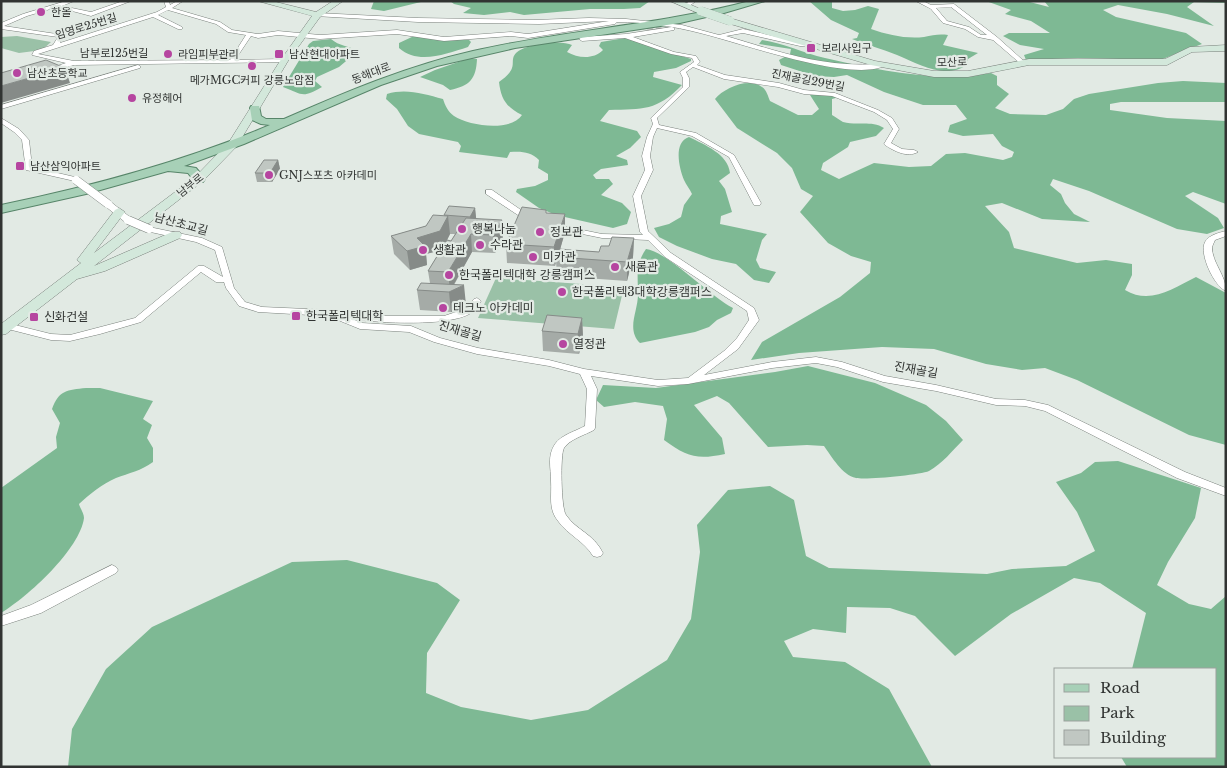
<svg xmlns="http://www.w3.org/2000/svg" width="1227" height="768" viewBox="0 0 1227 768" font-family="'Libre Baskerville','Noto Sans KR',serif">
  <rect width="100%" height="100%" fill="#e2eae4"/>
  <path fill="#9ac1a7" d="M17 36 51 42 42 50 19 53 1 48V37Z
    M496 278 624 287 614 329 478 318Z"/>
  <path fill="#7eb994" d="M374 1H425L384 11 371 9Z
    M450 1H650L640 8 624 9H590L524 15 510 12 484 15 463 13 471 8 454 4Z
    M809 1H832V8L843 11 855 10 868 6 879 9 871 29C888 35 906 39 924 37 933 35 939 34 948 35L943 45 978 53 968 59 967 65C945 80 919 64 897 55 882 49 867 45 852 39L857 38 859 33 831 20Z
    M986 1H1026L1049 7 1044 1H1226V3L1194 2 1187 7 1214 26 1167 14 1118 5 1103 10 1116 17 1186 33 1202 44 1160 60 1078 58 1026 60 1024 55 1044 49 1020 45 1003 36 1009 33H1050L1031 21 1005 14 1011 10Z
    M414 36 443 40H469L471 42 468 47C446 54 418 65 399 48V43Z
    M625 38 691 59V61L676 68 654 72 653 77 682 85C657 111 643 109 609 110L600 121 637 131 641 137 630 148 616 156 627 160 628 165 601 169 593 175 596 179H609L613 184 601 195 622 203 631 212 627 224 613 228 556 215 539 208 516 192 517 189 535 186 548 180V174L538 168 539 160C531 152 522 151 510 152L507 158 459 152 461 146 458 142 419 134 408 126 397 109 386 99 387 94C406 88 424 94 443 99 445 105 448 112 454 116 469 126 511 132 522 115 506 107 501 99 499 82 504 78 510 74 512 68 514 63 511 58 516 53 525 44 561 39 572 45L567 52C578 58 593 60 603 50L599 46 601 42Z
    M331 39C339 46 349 46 358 51L339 67 317 77 315 81 322 87C302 99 302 94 283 87L309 44 313 41Z
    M762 40C784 43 803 53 825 58 881 71 934 82 991 73L997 76V85L1009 94 995 108 1010 114 1046 115 1063 109 1074 99 1089 94 1158 83 1183 81 1226 83V102H1121L1110 104V110L1167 118 1226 121V204L1193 192 1185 196 1218 218 1224 228 1207 234 1177 229 1089 191 1053 179 1050 185 1061 194 1065 203 1074 214 1090 222 1042 219 1002 203 985 206 1009 232 1014 248 1077 263 1106 260 1132 264V275L1125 290C1150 305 1172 289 1196 277L1226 293V445L1189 435 1077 380 1045 368 1022 370 986 364 934 349 882 347 799 353 751 360 762 342 840 297 870 273 871 262 851 256 828 243 800 212 813 196 801 189 792 168 777 153 737 128 715 99C724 88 749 77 762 87 767 90 768 97 770 101L798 115H812L819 109 810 95 829 94 839 97 832 99V115C836 117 839 120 843 122 857 126 871 120 884 128L876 136 850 142 848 147 823 163 821 170 839 179 874 163 909 167 931 166 946 154 965 153 1003 160 1012 157 1014 152 1002 146 993 134 963 136 948 132 950 125 967 119 956 105H923L884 92 847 75 834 77 815 76 781 65 779 60 790 54 791 49 759 44Z
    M470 58 477 59C476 79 470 86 450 90L443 85 420 77 435 70Z
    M689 137C705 145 728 154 730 173L719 181 725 189 732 212 721 216 720 224 767 234 762 240 756 260 760 268 776 272 769 283 754 280 736 264 712 259 677 246 659 237 654 228 669 224 681 217 684 205 692 194C690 189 686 185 684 180 679 168 673 142 689 137Z
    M646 249C666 251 710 296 733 308L731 313 717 320 709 327 695 332 640 343C626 329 638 312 638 294 638 276 635 265 646 249Z
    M808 366 875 383 926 405 946 421 963 440C953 450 942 464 929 471 920 475 866 480 856 478 842 475 832 457 824 446L807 445 768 447 729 403 717 396 694 405 722 438 725 454C697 460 687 457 664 440L667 419 663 406 635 402 604 407 596 400 603 385 656 388 775 372Z
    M86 388H100L153 401 143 419 152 425 147 438 153 448V462C141 471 129 473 116 478 102 484 90 494 79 504 80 508 84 513 84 518 80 549 28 597 1 613V488L57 448 56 437 60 423 52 409C59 390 67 390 86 388Z
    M1118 461 1201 488 1195 518 1168 562 1157 585 1189 604 1211 609 1226 596V767H1127L1121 757H1216V669H1132L1146 613 1100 583 1074 578 1011 614 955 656 915 616 890 608 847 607 846 633 813 629 784 641 793 657 845 662 889 689 932 767H68L72 729 106 669 152 627 292 562 347 560 437 583 460 600 427 653 426 693 461 707 531 720 588 710 667 660 691 619 700 552 697 525 728 490 770 486 794 500 806 556 829 568 987 574 1012 569 1066 566 1095 551 1077 512 1056 482 1081 473 1095 462Z"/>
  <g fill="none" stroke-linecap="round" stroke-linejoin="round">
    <path stroke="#bfc6c0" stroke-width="5.5" stroke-dasharray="5.5 3" stroke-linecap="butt" d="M639 26 662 29"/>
    <g stroke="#7a817c" stroke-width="1">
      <path id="street" d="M66 1H74L62 6 91 12 123 1H131L91 16 57 7 27 16 4 26 63 35 60 43 157 12 166 7 164 1H169L170 5 177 1H183L172 8 220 22 232 30 258 34 278 31 320 35 397 30 444 37 511 32 528 34 609 21 539 24 418 22 315 16V14L317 13 418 18 534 20 589 18 626 19 682 25 719 35 743 29 812 45 809 47 800 46 743 33 726 36C777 51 829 70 883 63L886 65C854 84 738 42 700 33 673 26 645 22 617 22L615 24 528 38 511 36 444 41 397 34 320 39 278 35 258 38 251 36 235 60 284 59 287 61 286 62 74 65 50 72 48 71V69L66 63 32 55 34 51 53 45 58 37 1 29V23L23 14ZM168 10 216 24 228 32 246 35 230 60 74 61 38 54 153 17 178 29H182V27L158 15Z
        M690 1H696L688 7H684V5Z
        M916 1H923L931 5 954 4 997 37 1026 63 1021 64 993 40 978 37 965 29 943 23 931 9ZM951 7 987 35H981L969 27 947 21 936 8Z
        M672 27 674 28V30L633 37 674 52 696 56 700 62 697 65 725 75 779 83 804 90 835 93 878 110 892 118 899 129 891 143 902 149 914 150 918 152C907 158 894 151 885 145L884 144 893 129 887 120 874 112 832 96 804 94 778 87 724 79 693 67 686 72 689 78V87L657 118 659 125 696 133 734 155 761 203 760 205H754L729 157 692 136 657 128 653 137 650 156 653 170 641 196 648 231 671 253 754 308 759 320 738 349 704 375 772 362 816 357 842 362 885 376 936 385 996 399 1025 400 1048 405 1185 472 1226 488V496L1177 478 1045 411 1025 406 996 405 936 391 883 382 837 367 816 363 772 368 688 384 658 386 591 376 597 389 595 428 594 430C585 435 570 439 564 448 560 454 561 509 566 515 577 531 593 533 603 553L601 556 597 557 593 556C584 541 568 535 558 521 548 509 552 496 551 481 551 468 547 456 555 444 561 435 576 431 585 426L587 389 580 374 549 366 477 354 434 342 409 332 360 329 328 316 258 312 239 306 226 288 224 282H216L201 272 141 322 100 334 70 341 51 340 4 328 2 326 7 323 51 334 70 335 135 318 198 266H204L223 277 215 250 196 242 146 231 145 229 149 227 202 238 222 247 234 288 245 302 262 307 330 310 368 316H444L465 309 474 299 477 298 481 301C479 305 475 310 471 313 450 327 378 323 352 319L362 323 411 326 440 338 478 348 549 360 584 369 658 380 688 378 724 351 737 338 749 320 747 311 665 257 648 240 602 238 553 228 549 226 553 224 602 234 643 235 640 232 633 196 645 170 642 156 647 137 653 124 651 118 683 87V78L680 72 694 62 692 58 671 54 625 38 582 41 579 39 582 37 626 34Z
        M138 65 140 66V68L1 109V105Z
        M1 118 19 129 29 140 32 167 79 178V182L26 170 22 140 14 132 1 123Z
        M486 190H492L534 219 533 221H527L486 194Z
        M105 202H111L131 218V222H125L105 206Z
        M1226 231V236L1215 240 1212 247C1212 263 1226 275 1226 291 1214 286 1199 254 1205 242 1209 235 1218 233 1226 231Z
        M112 565 116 567 118 570 116 573 41 613 1 626V616L31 605Z"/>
    </g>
    <g stroke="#7a817c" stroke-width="1">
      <path id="secondary" d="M258 1H272L316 12 333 1H343L320 17 288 61 237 146 203 181 94 266 172 232H180L182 235 180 238 105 271 77 279 6 334 1 335V324L81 263 77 260 115 210 119 208 125 212 94 253 195 177 229 142 280 61 312 16Z
        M670 1H682L705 11 698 13Z
        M727 19H733L875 61 934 71H968L1029 59H1165L1190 47 1226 45V51L1192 52 1167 65H1029L968 77H934L871 65 727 23Z"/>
    </g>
    <g stroke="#578569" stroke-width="2">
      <path id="primary" d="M750 1H765L724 13 680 23 515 48 437 66 381 85 244 144 184 166 196 168 205 179 203 182H195L188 173 168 171 86 194 1 213V205C93 186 183 162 270 125L261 124 252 120 250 108 251 106H259L261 116 266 119H284C346 92 407 66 473 51 565 30 659 25 750 1Z"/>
    </g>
    <use href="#street" fill="#fff" fill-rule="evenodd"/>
    <use href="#secondary" fill="#d3e8db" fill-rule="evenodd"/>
    <use href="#primary" fill="#a7d0b7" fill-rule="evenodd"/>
    <g stroke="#7a817c" stroke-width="9" stroke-linecap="butt">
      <path id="street-bridge" d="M76 180 108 204
        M128 220 149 229"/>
    </g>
    <g stroke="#7a817c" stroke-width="9" stroke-linecap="butt">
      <path id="secondary-bridge" d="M701 11 730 21"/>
    </g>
    <use href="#street-bridge" stroke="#fff" stroke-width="8"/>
    <use href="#secondary-bridge" stroke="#d3e8db" stroke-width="9"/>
  </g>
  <path fill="#a5aba7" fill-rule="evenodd" d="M278 160 280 169 272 182H257L255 173Z
    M475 208 476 219 503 238 495 253 472 252 454 285 466 305 451 312 420 310 417 290 430 283 428 271 441 250 426 254 427 265 410 270 394 254 391 236 426 226 444 216ZM450 234H455L451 241 446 242Z
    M546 210V213L565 232 560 249 599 252 609 246 634 238 633 257 627 281 557 276 556 261 555 266 507 263 506 244Z
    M582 318 583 337 579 354 543 351 542 331Z"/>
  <path fill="#868b88" d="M65 68 70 83 1 103V86Z
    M278 160 280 169 272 182 270 173Z
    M475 208 477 226 472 234 470 217Z
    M565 214V232L558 257H556V261L555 266 554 247Z
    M448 216 450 234 442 250 426 254 427 265 410 270 407 251 417 238Z
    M502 220 503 238 495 253 493 235Z
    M471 234 472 252 450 291 448 272Z
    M634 238 633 257 627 281V262Z
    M464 285 466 305 451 312 449 292Z
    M582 318 583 337 579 354 578 334Z"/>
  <path fill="#c0c7c2" stroke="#868b88" d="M46 60 65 68 1 86V73Z
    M264 160H278L270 173H255Z
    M449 206 475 208 470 217 444 215Z
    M522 207 546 210V213L565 214 554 247 506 244Z
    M433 215 448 216 440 231 417 238 425 246 407 251 391 236 426 226Z
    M466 218 502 220 493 235 471 234 448 272 428 271 447 240 451 241Z
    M612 237 634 238 627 262 556 257 559 249 599 252 601 246H609Z
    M421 283 464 285 449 292 417 290Z
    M547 315 582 318 578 334 542 331Z"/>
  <g fill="#b645a0" stroke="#e2eae4" stroke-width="2">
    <circle cx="41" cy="12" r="5"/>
    <rect x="806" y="43" width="10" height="10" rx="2.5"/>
    <circle cx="168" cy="54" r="5"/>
    <rect x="274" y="49" width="10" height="10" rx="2.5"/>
    <circle cx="252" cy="66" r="5"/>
    <circle cx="17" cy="73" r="5"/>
    <circle cx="132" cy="98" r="5"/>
    <rect x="15" y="161" width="10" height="10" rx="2.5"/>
    <circle cx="269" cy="175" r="5"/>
    <circle cx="462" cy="229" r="5"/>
    <circle cx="540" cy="232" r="5"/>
    <circle cx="480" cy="245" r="5"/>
    <circle cx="423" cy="250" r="5"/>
    <circle cx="533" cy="257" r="5"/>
    <circle cx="615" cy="267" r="5"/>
    <circle cx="449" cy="275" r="5"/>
    <circle cx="562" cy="292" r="5"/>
    <circle cx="443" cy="308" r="5"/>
    <rect x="291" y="311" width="10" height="10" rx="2.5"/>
    <rect x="29" y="312" width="10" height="10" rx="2.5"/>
    <circle cx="563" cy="344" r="5"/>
  </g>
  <g text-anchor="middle" stroke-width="4.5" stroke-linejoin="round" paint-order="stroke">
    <g font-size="11" fill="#313432" stroke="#e2eae4" text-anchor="start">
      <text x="51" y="16">한올</text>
      <text x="821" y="52">보리사입구</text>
      <text x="178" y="58">라임피부관리</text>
      <text x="289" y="58">남산현대아파트</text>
      <text x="27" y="77">남산초등학교</text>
      <text x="252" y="84" text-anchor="middle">메가MGC커피 강릉노암점</text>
      <text x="142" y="102">유정헤어</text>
      <text x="30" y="170">남산삼익아파트</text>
      <text x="279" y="179">GNJ스포츠 아카데미</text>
    </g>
    <g font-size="11" fill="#313432" stroke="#e2eae4">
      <text transform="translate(86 26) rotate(-17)" y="4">임영로25번길</text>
      <text x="114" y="57">남부로125번길</text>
      <text transform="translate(952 62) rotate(-2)" y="4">모산로</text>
      <text transform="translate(371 73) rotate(-21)" y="4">동해대로</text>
      <text transform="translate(808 80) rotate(11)" y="4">진재골길29번길</text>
      <text transform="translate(190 185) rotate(-39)" y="4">남부로</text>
    </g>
    <g font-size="12" fill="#313432" stroke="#e2eae4">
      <text transform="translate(181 224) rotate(15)" y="4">남산초교길</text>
      <text transform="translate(460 331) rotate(16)" y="4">진재골길</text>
      <text transform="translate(916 370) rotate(10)" y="4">진재골길</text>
    </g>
    <g font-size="12" fill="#313432" stroke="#e2eae4" text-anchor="start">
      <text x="472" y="233">행복나눔</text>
      <text x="550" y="236">정보관</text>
      <text x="490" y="249">수라관</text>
      <text x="433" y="254">생활관</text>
      <text x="543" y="261">미카관</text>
      <text x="625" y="271">새롬관</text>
      <text x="459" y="279">한국폴리텍대학 강릉캠퍼스</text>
      <text x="572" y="296">한국폴리텍3대학강릉캠퍼스</text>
      <text x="453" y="312">테크노 아카데미</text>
      <text x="306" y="320">한국폴리텍대학</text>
      <text x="44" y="321">신화건설</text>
      <text x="573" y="348">열정관</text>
    </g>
  </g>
  <rect width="1227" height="768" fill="none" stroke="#313432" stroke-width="5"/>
  <rect x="1054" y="668" width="162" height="90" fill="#e2eae4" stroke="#9ba19d"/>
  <rect x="1064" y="684" width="25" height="8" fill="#a7d0b7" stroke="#9ba19d"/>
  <text x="1100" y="693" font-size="15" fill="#313432">Road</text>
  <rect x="1064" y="706" width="25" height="15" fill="#9ac1a7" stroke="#9ba19d"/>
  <text x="1100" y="718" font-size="15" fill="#313432">Park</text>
  <rect x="1064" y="730" width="25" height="15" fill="#c0c7c2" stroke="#9ba19d"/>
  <text x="1100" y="743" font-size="15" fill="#313432">Building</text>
</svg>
